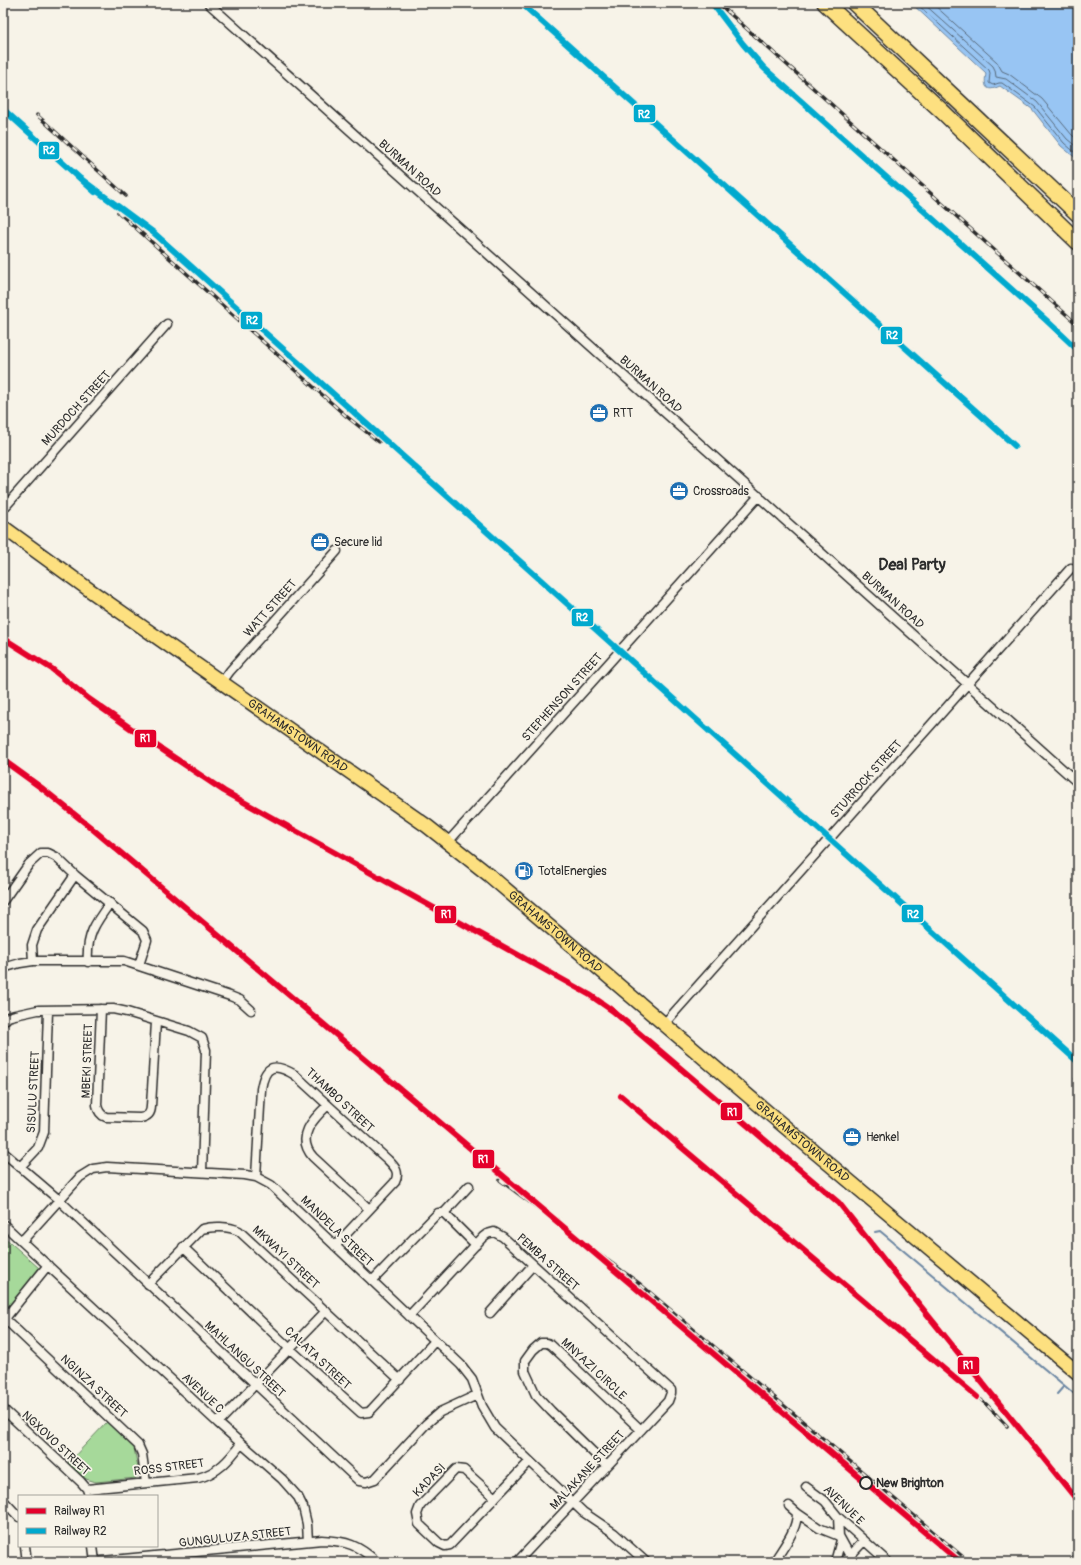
<svg xmlns="http://www.w3.org/2000/svg" width="1081" height="1565" viewBox="0 0 1081 1565" font-family="Pangolin,sans-serif">
  <rect width="100%" height="100%" fill="#f7f3e8"/>
  <filter id="ink" filterUnits="userSpaceOnUse"><feTurbulence type="fractalNoise" baseFrequency=".025" numOctaves="2"/><feDisplacementMap in="SourceGraphic" scale="8" xChannelSelector="R" yChannelSelector="G"/><feConvolveMatrix kernelMatrix="1 2 1 2 8 2 1 2 1" color-interpolation-filters="sRGB"/></filter>
  <g filter="url(#ink)">
    <path fill="#a6d99a" stroke="#688262" d="M3 1236 39 1268 3 1313Z
      M107 1422 134 1448 139 1473 136 1478 96 1482 86 1479 68 1463Z"/>
    <path fill="#98c5f3" stroke="#6c87a3" d="M911 3H1078V160L1061 146 1032 109 1000 86C985 93 984 86 986 73Z"/>
    <g fill="none" stroke-linecap="round" stroke-linejoin="round">
      <path stroke="#57697b" stroke-width="1" d="M916 3 989 70 990 73 989 83 993 85 999 83H1002L1035 107 1064 143 1078 155
        M923 3 993 66 995 70 996 77 1006 79 1037 102 1067 139 1078 148
        M932 3 997 62 1002 71 1009 74 1042 99 1072 135 1078 140"/>
      <path stroke="#6c87a3" stroke-width="2" d="M875 1232 880 1231 1078 1397
        M1057 1394 1064 1386"/>
      <g stroke="#2b2b2b" stroke-width="11">
        <path id="street" d="M208 3 1078 783
          M3 509 167 324
          M222 682 230 671 337 551
          M448 842 759 496
          M3 901 29 864 41 853H48L56 857 75 875 143 931 147 940 139 965
          M33 961 32 945 37 930 75 875
          M88 962C86 936 95 923 110 903
          M3 968 20 963 33 961H124L230 996 240 1000 251 1010
          M101 1009 97 1105C98 1111 100 1115 106 1117L140 1118C148 1117 151 1113 151 1106L156 1022
          M3 1022 8 1017 15 1015 38 1010 113 1009 127 1012 189 1031 202 1038 206 1050 202 1172
          M664 1024 1071 568
          M328 1105C313 1119 295 1137 313 1157L369 1209
          M3 1152 59 1200 359 1481 366 1482 375 1479 426 1424 440 1412 477 1395
          M20 1167 38 1148 44 1132 48 1011
          M256 1177 261 1089C265 1064 275 1063 295 1075L388 1160C395 1167 400 1172 395 1182L335 1246
          M444 1213 469 1186
          M3 1224 218 1423 282 1479 298 1497 303 1507 307 1524 308 1541
          M22 1241 80 1177 93 1169 107 1167 245 1175 256 1177 271 1185 461 1365 472 1379 482 1406 495 1428 583 1512 614 1533 646 1562
          M183 1247 289 1348 361 1413 369 1412 372 1409 435 1341
          M372 1281 438 1213H444L476 1245
          M148 1284 202 1229C213 1226 228 1226 239 1231L400 1380
          M490 1313 533 1265
          M409 1316 483 1237 487 1234 494 1232 503 1237 671 1390V1393L668 1401 517 1562
          M5 1319 138 1445 142 1454 146 1483
          M3 1321 48 1265
          M3 1409 81 1482 87 1489 89 1496
          M218 1423 326 1311
          M607 1466 551 1411 536 1395 525 1371V1361L533 1350 541 1343H547L551 1345 641 1430
          M806 1487 825 1501 838 1517 888 1562
          M87 1489 198 1478C218 1473 229 1460 241 1444
          M495 1498 464 1470 456 1469 420 1506 417 1514 419 1524 439 1543 445 1546 450 1545 529 1462
          M3 1500 19 1517
          M797 1513 819 1528 839 1536
          M838 1517 839 1536 850 1556
          M25 1546 27 1562
          M93 1546 95 1562
          M92 1562 322 1540C347 1541 358 1545 377 1562
          M774 1562C783 1547 797 1531 797 1513L789 1506
          M835 1562 841 1540
          M844 1562 864 1541"/>
      </g>
      <g stroke="#2b2b2b" stroke-width="16">
        <g id="primary">
          <path id="s1" d="M3 527 91 591 427 826 489 875 772 1116 1078 1373"/>
        </g>
      </g>
      <g stroke="#2b2b2b" stroke-width="18">
        <path id="highway" d="M825 3 944 113 1078 242
          M854 3 1078 214"/>
      </g>
      <use href="#street" stroke="#f7f3e8" stroke-width="8"/>
      <use href="#primary" stroke="#fde080" stroke-width="13"/>
      <use href="#highway" stroke="#fde080" stroke-width="15"/>
      <g stroke="#2b2b2b" stroke-width="3.5">
        <path id="rail" d="M521 3 1015 446
          M712 3 743 44 764 68 1046 320 1078 350
          M718 3 1078 325
          M3 109 85 183
          M37 115 126 196
          M81 179 154 233 1078 1062
          M118 212 346 416 379 442
          M3 638 52 669 89 699 133 730 224 791 590 995 613 1011 839 1203 910 1293 1078 1501
          M1076 1079 1078 1081
          M621 1096 986 1404 1007 1426
          M500 1180 567 1230
          M573 1235 640 1284 969 1562"/>
      </g>
      <use href="#rail" stroke="#f7f3e8" stroke-width="2" stroke-dasharray="6" stroke-linecap="butt"/>
      <g stroke="#f7f3e8" stroke-width="9">
        <path id="rail-1" d="M3 638 52 669 89 699 133 730 224 791 590 995 613 1011 839 1203 910 1293 1078 1501
          M3 760 43 789 89 826 960 1562
          M621 1096 977 1397"/>
      </g>
      <g stroke="#f7f3e8" stroke-width="9">
        <path id="rail-2" d="M521 3 1015 446
          M712 3 743 44 764 68 1046 320 1078 350
          M3 109 95 192
          M81 179 154 233 1078 1062"/>
      </g>
      <use href="#rail-1" stroke="#e4002b" stroke-width="6"/>
      <use href="#rail-2" stroke="#00a9ce" stroke-width="6"/>
    </g>
  </g>
  <defs>
    <g id="office-disc" transform="scale(1)"><circle r="9.5" fill="#1f6fb2" stroke="#f7f3e8"/><path d="M-6-3h4V-5.5h4V-3h4V5H-6ZM-1-4.5V-3h2v-1.5ZM-6 0V1H6V0Z" fill="#fff"/></g>
    <g id="fuel-disc" transform="scale(1)"><circle r="9.5" fill="#1f6fb2" stroke="#f7f3e8"/><path d="M-5.5-6h7V0h2V4h1.3V-2.5L3-4.5l.8-.8L6-3V5H2.5V1h-1V6h-7ZM-4.2-4.7v3.2H.2V-4.7Z" fill="#fff"/></g>
  </defs>
  <g fill-rule="evenodd">
    <use href="#office-disc" x="599" y="413"/>
    <use href="#office-disc" x="679" y="491"/>
    <use href="#office-disc" x="320" y="542"/>
    <use href="#fuel-disc" x="524" y="871"/>
    <use href="#office-disc" x="852" y="1137"/>
  </g>
  <circle fill="#f7f3e8" stroke="#2b2b2b" stroke-width="2" cx="866" cy="1483" r="6"/>
  <g text-anchor="middle" stroke-width="3.5" stroke-linejoin="round" paint-order="stroke">
    <g font-size="12" fill="#2b2b2b" stroke="#f7f3e8">
      <text transform="translate(410 168) rotate(42)" y="4">BURMAN ROAD</text>
      <text transform="translate(651 384) rotate(42)" y="4">BURMAN ROAD</text>
      <text transform="translate(76 408) rotate(-48)" y="4">MURDOCH STREET</text>
      <text transform="translate(893 600) rotate(42)" y="4">BURMAN ROAD</text>
      <text transform="translate(270 608) rotate(-48)" y="4">WATT STREET</text>
      <text transform="translate(562 697) rotate(-48)" y="4">STEPHENSON STREET</text>
      <text dy="4" stroke="none"><textPath href="#s1" startOffset="361">GRAHAMSTOWN ROAD</textPath></text>
      <text transform="translate(866 779) rotate(-48)" y="4">STURROCK STREET</text>
      <text dy="4" stroke="none"><textPath href="#s1" startOffset="685">GRAHAMSTOWN ROAD</textPath></text>
      <text transform="translate(87 1061) rotate(-88)" y="4">MBEKI STREET</text>
      <text transform="translate(33 1092) rotate(-87)" y="4">SISULU STREET</text>
      <text transform="translate(340 1100) rotate(43)" y="4">THAMBO STREET</text>
      <text dy="4" stroke="none"><textPath href="#s1" startOffset="1009">GRAHAMSTOWN ROAD</textPath></text>
      <text transform="translate(337 1231) rotate(44)" y="4">MANDELA STREET</text>
      <text transform="translate(286 1257) rotate(43)" y="4">MKWAYI STREET</text>
      <text transform="translate(548 1262) rotate(42)" y="4">PEMBA STREET</text>
      <text transform="translate(318 1358) rotate(43)" y="4">CALATA STREET</text>
      <text transform="translate(245 1359) rotate(43)" y="4">MAHLANGU STREET</text>
      <text transform="translate(594 1369) rotate(43)" y="4">MNYAZI CIRCLE</text>
      <text transform="translate(94 1386) rotate(43)" y="4">NGINZA STREET</text>
      <text transform="translate(203 1393) rotate(43)" y="4">AVENUE C</text>
      <text transform="translate(56 1443) rotate(43)" y="4">NGXOVO STREET</text>
      <text transform="translate(169 1467) rotate(-7)" y="4">ROSS STREET</text>
      <text transform="translate(587 1470) rotate(-47)" y="4">MALAKANE STREET</text>
      <text transform="translate(429 1480) rotate(-46)" y="4">KADASI</text>
      <text transform="translate(844 1505) rotate(44)" y="4">AVENUE E</text>
      <text transform="translate(235 1537) rotate(-6)" y="4">GUNGULUZA STREET</text>
    </g>
    <g font-size="12" fill="#2b2b2b" stroke="#f7f3e8" text-anchor="start">
      <text x="613" y="417">RTT</text>
      <text x="693" y="495">Crossroads</text>
      <text x="334" y="546">Secure lid</text>
      <text x="538" y="875">TotalEnergies</text>
      <text x="866" y="1141">Henkel</text>
    </g>
    <g font-size="12" font-weight="bold" fill="#2b2b2b" stroke="#f7f3e8" text-anchor="start">
      <text x="876" y="1487">New Brighton</text>
    </g>
    <g font-size="16" font-weight="bold" fill="#2b2b2b" stroke="#f7f3e8">
      <text x="912" y="570">Deal Party</text>
    </g>
  </g>
  <g stroke="#f7f3e8" stroke-width="1.5">
    <rect x="633" y="104" width="23" height="19" rx="4" fill="#00a9ce"/>
    <rect x="38" y="141" width="22" height="19" rx="4" fill="#00a9ce"/>
    <rect x="240" y="311" width="23" height="19" rx="4" fill="#00a9ce"/>
    <rect x="880" y="326" width="23" height="19" rx="4" fill="#00a9ce"/>
    <rect x="571" y="608" width="23" height="19" rx="4" fill="#00a9ce"/>
    <rect x="134" y="729" width="23" height="19" rx="4" fill="#e4002b"/>
    <rect x="901" y="904" width="23" height="19" rx="4" fill="#00a9ce"/>
    <rect x="434" y="905" width="23" height="19" rx="4" fill="#e4002b"/>
    <rect x="720" y="1102" width="23" height="19" rx="4" fill="#e4002b"/>
    <rect x="472" y="1149" width="23" height="20" rx="4" fill="#e4002b"/>
    <rect x="957" y="1356" width="23" height="19" rx="4" fill="#e4002b"/>
  </g>
  <g font-size="11" text-anchor="middle" font-weight="bold" fill="#fff">
    <text x="644" y="118">R2</text>
    <text x="49" y="154">R2</text>
    <text x="252" y="324">R2</text>
    <text x="892" y="339">R2</text>
    <text x="582" y="621">R2</text>
    <text x="145" y="742">R1</text>
    <text x="913" y="918">R2</text>
    <text x="446" y="918">R1</text>
    <text x="732" y="1116">R1</text>
    <text x="483" y="1163">R1</text>
    <text x="968" y="1369">R1</text>
  </g>
  <rect width="1081" height="1565" fill="none" stroke="#f7f3e8" stroke-width="16"/>
  <rect x="8" y="8" width="1065" height="1549" fill="none" stroke="#2b2b2b" stroke-width="1.5" filter="url(#ink)"/>
  <rect x="18" y="1495" width="140" height="52" fill="#f7f3e8" stroke="#a5a39c"/>
  <rect x="26" y="1508" width="20" height="6" fill="#e4002b" stroke="#a5a39c"/>
  <text x="54" y="1515" font-size="12" fill="#2b2b2b">Railway R1</text>
  <rect x="26" y="1528" width="20" height="6" fill="#00a9ce" stroke="#a5a39c"/>
  <text x="54" y="1535" font-size="12" fill="#2b2b2b">Railway R2</text>
</svg>
